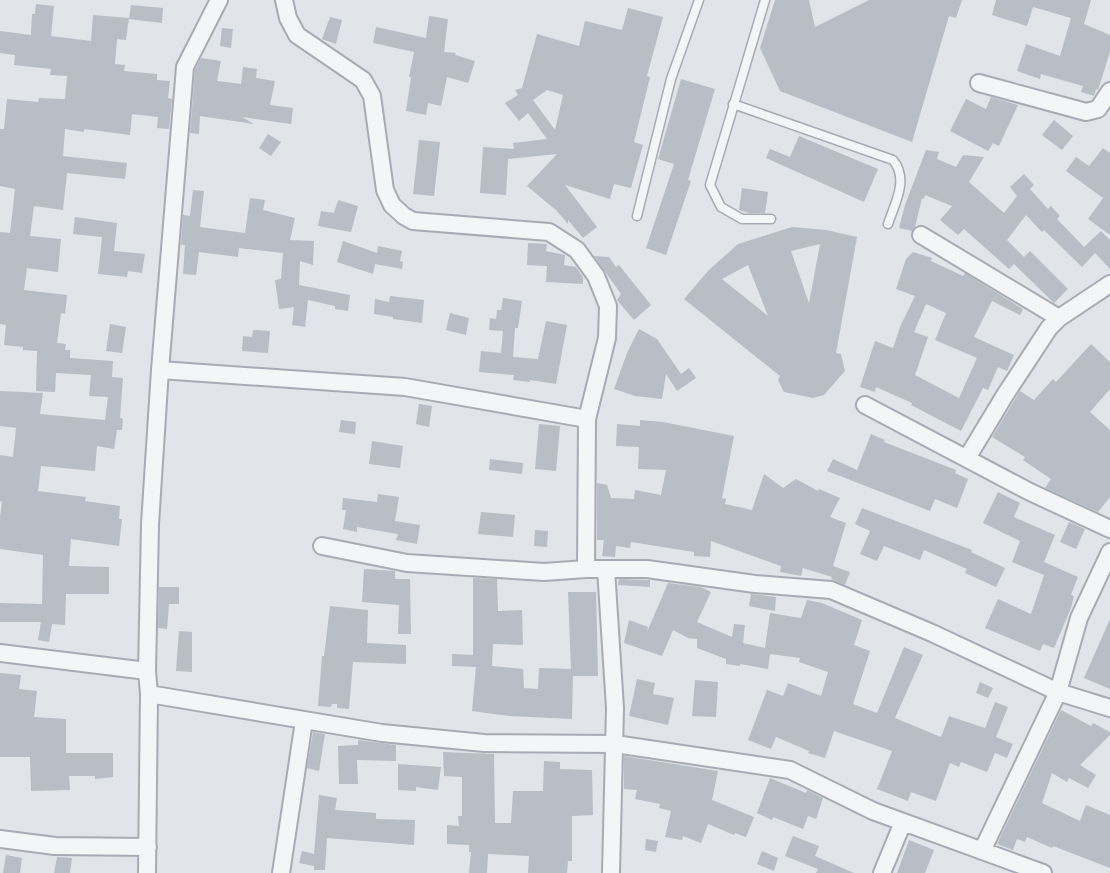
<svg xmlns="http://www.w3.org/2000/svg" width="1110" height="873" viewBox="0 0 1110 873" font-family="'PT Sans Narrow',sans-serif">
  <rect width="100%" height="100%" fill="#e1e4e9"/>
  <path fill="#b9bdc5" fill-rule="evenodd" d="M775 0H809L815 27 869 0H962L956 18 949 16 912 142 780 91 760 48Z
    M996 0H1091L1084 24 1110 35V52L1098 90 1096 89 1094 96 1081 92 1083 86 1041 74 1040 79 1017 71 1026 44 1060 56 1071 18 1033 7 1027 26 992 15Z
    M36 4 54 6 51 36 91 41 93 15 129 18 126 40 117 39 115 64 125 65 124 71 157 74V80L170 81 168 98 172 99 169 129 157 128 158 117 132 114 130 135 84 129V132L65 129 63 156 127 163 125 179 67 173 63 210 34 206 30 236 61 239 58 272 27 268 24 290 67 295 65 314 61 313 57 343 66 344 65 350H70V358L113 361 112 377 123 378 120 418 123 419 122 430H117L114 449 97 446 95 471 41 466 38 491 86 497 85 501 120 506 119 519H122L119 546 71 539 69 566 109 567V594H66L65 625 52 624 49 642 38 640 41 622H0V603L42 604 43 555 0 549V517L2 502 0 501V455L13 457 16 428 0 426V391L43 393 40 414 105 420 108 397 89 396 91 375 56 373 55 392 36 391 37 351 23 350V347L4 345 6 325 0 324V232L10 233 15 189 0 186V129H4L7 99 38 102 39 98 65 99 67 76 50 75 51 69 14 65 15 55 0 53V31L31 35 32 14H35Z
    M131 5 163 8 162 23 129 19Z
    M628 8 663 17 647 76 650 77 634 142 643 145 631 188 614 184 610 199 565 185 597 227 583 238 568 220V224L556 210 527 186 557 154 508 159 506 195 480 193 483 147 514 149 513 143 547 139 528 113 519 121 505 103 518 95 515 90 522 88 537 34 579 46 585 21 622 30ZM547 90 563 95 555 130 533 100Z
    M429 16 448 19 444 52 456 53 455 55 475 61 468 83 447 77 441 106 428 103 426 115 406 111 411 77H409L414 52 373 43 376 27 426 38Z
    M330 17 342 20 336 44 322 39Z
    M222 28 233 29 231 48 220 46Z
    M201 58 221 61 217 81 241 84 243 67 257 69 256 78 275 81 270 105 293 108 291 124 242 117 254 124 200 116 199 134 190 133 195 70Z
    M681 79 715 89 688 180 691 181 666 255 646 248 674 164 658 159Z
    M991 97 1018 105 999 146 993 143 988 151 950 131 966 99 986 109Z
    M1054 120 1073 136 1062 150 1042 135Z
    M268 134 281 142 271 156 259 148Z
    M799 136 878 169 864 202 766 158 770 149 790 157Z
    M419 140 440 142 434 196 413 194Z
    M1103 148 1110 153V235L1088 219 1103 198 1066 171 1076 157 1089 166Z
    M926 150 939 152 937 159 956 167 963 155 984 157 969 182 1004 213 1017 196 1010 187 1024 174 1034 185 1030 189 1048 209 1051 206 1060 216 1057 219 1084 247 1101 231 1110 240V269L1095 253 1082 267 1044 230 1042 232 1026 215 1007 240 1024 257 1030 251 1068 289 1054 303 1014 264 1009 269 964 229 958 235 940 220 952 206 925 195 924 199 922 198 915 227 912 231 899 228 905 205Z
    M742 188 768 192 765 213H749L739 210Z
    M193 190 204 191 200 227 245 233 250 198 265 200 263 210 295 218 290 240 314 241 313 265 300 261 299 285 350 295 348 311 335 309V306L308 300 305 327 292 325 294 307 279 309 275 280 281 279 283 253 239 248 238 257 199 252 196 275 183 274 185 245H181L183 215 190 216Z
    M338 200 358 206 351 232 318 226 321 211 334 213Z
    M75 217 117 223 114 251 145 254 142 273 128 271 127 277 98 274 102 237 73 234Z
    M792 227 826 230 857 237 836 353 841 354 845 371 824 395 813 398 784 392 778 380 780 376 684 299 709 270 738 244ZM820 244 809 303 791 251ZM748 265 768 316 722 279Z
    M343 241 377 253 378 246 402 251 400 261 403 262 402 269 375 264 373 274 337 262Z
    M528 243 547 244 546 251 565 255 564 265 576 267 583 277V284L546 282 547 266 527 265Z
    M913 252 932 258 931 261 963 276 965 273 1023 309 1020 315 992 301 974 337 1014 355 1007 371 998 367 988 390 983 388 961 431 911 405 912 403 876 387 875 392 860 387 875 341 893 348 900 327 915 296 896 289 906 259ZM926 304 946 313 935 340 977 358 959 398 915 375 928 337 914 332Z
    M594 256 609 257 616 267 619 265 651 305 634 320 617 300 621 294Z
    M390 296 424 300 422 323 393 319V317L374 314 375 299 389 302Z
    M503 298 522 301 518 328H515L513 357 538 359 546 321 567 325 556 384 530 380V382L513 380 514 375 479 372 481 351 501 353 503 331 489 330 490 318 496 319 497 310H501Z
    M450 313 469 318 466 335 446 330Z
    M110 324 126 327 122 353 106 351Z
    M639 329 657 339 681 374 689 368 696 378 677 391 666 374 662 399 635 396 614 389 627 353Z
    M253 330 270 331 268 353 242 351 243 336 252 337Z
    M1091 344 1110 362V389L1090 412 1110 430V497L1098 512 1045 488 1051 479 1023 460 1025 457 992 437 1020 391 1034 400 1053 379 1056 382Z
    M419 404 432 406 429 427 416 424Z
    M341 420 356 422 355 434 339 432Z
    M640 420 663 422 734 436 722 498 726 499 725 504 752 510 764 474 783 488 796 479 818 491 819 489 840 498 830 517 846 523 833 566 850 572 845 585 831 579 832 577 803 568 801 576 780 572 781 566 711 541 710 557 694 556V552L631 542 630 548 616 546 615 557 602 556 604 540H597V483L607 485 611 498 634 499 635 490 661 495 666 470 638 469 639 447 616 446 617 424 640 426Z
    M539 424 560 426 556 471 535 469Z
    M871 434 885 440 884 442 956 470 955 473 968 479 957 508 935 499 930 511 827 471 833 459 857 470Z
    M372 441 403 446 400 468 369 464Z
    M490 459 523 463 522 474 489 470Z
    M998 492 1020 503 1014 517 1055 535 1044 562 1078 577 1071 595 1074 596 1071 608 1054 648 1043 644 1040 651 985 628 998 599 1031 614 1044 575 1012 562 1020 541 983 523Z
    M378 494 399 497 395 521 420 525 417 544 396 540 398 534 357 527V532L343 529 346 510H342L343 498 377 502Z
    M862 508 972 550 971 552 1005 568 996 587 965 573 967 569 924 550 920 560 884 546 877 561 860 554 870 531 855 524Z
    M481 512 515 515 513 537 478 534Z
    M1069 522 1085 529 1076 549 1060 542Z
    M535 530 548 531 547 547 534 546Z
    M364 569 395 571V579H410L411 634H398L399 605 362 602Z
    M473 578 497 579 498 611 522 610 523 645 493 644 492 666 523 669 524 688 538 689 539 668 571 669 568 592H596L598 676H573L572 719 509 716 472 711 476 667 452 666V654L473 655Z
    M619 579 650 580V587L618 585Z
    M668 583 701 587 711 592 697 622 732 637 734 624 745 625 743 643 765 648 770 613 801 618 807 600 822 603 862 620 854 645 870 651 853 704 877 713 904 647 923 655 895 718 941 737 949 716 985 728 995 702 1008 707 996 737 1013 744 1007 758 995 753 987 772 961 762 959 767 950 763 936 801 911 792 908 801 877 789 892 751 834 731 825 758 808 753 809 751 776 737 771 749 748 740 767 690 783 696 788 683 821 696 828 672 799 662 800 658 770 654 768 669 740 664V666L726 664V659L697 648V639L688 638 673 630 662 656 624 643 629 620 648 627 647 632Z
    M159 587H179V604H169L167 629 158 628Z
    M751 594 776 597 775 611 749 606Z
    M330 606 368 610 367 643 406 645V664L353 662 349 709 337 708V704H332L331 707 318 706 322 656H324Z
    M1110 619V689L1084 678Z
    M179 631 192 632V672L176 671Z
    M0 673 21 675 19 689 37 691 34 717 66 719V753H113V777L95 779V776H69L70 790 31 791 30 757H0Z
    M637 679 655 683 653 694 674 698 668 725 629 716Z
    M695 680 718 682 716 717 692 716Z
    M980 682 993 688 988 698 976 693Z
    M1061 710 1091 726 1093 723 1110 732V735L1080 765 1096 775 1088 788 1069 778 1067 782 1052 773 1042 803 1080 821 1086 805 1110 815V868L1053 846 1052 848 1027 837 1025 842 1017 839 1013 850 997 844Z
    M313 732 325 734 319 771 307 768Z
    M358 740 396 745V761L357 760 358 784H339L338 746 358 745Z
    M443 752 494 754 495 823H511L513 791H543L544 761 560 762V769L592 770 593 815 572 816V861H568L567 873H528L529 856 488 854 487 873H469L471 852H469V845L447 844V825L459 826 458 816H462V777L444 776Z
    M624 756 718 771 712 800 754 817 746 837 735 833 734 835 708 824 701 843 683 836 682 840 665 837 671 811 659 808 660 804 635 799 637 790 624 789Z
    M398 764 441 767 438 790 416 787V791L398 790Z
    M770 778 806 793 807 790 823 798 816 819 808 816 803 829 773 817 772 820 757 813Z
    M319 795 337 798 335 810 376 813V819L415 820 414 845 327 838 325 870H314V866L299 863 302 851 314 854Z
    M793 836 819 846 815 856 854 873H816L818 869 785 856Z
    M646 839 658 841 656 852 645 850Z
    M909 840 934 850 925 873H897Z
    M762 851 778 858 774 871 757 864Z
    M6 855 22 858 20 873H3Z
    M57 857 72 858 70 873H54Z"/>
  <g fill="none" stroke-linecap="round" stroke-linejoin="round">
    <g stroke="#a7abb3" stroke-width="11">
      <path id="lane" d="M765 0 710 185 721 207 742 219H771
        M733 104 893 160C909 179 895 203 888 224
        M637 216 671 79 699 0"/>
    </g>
    <g stroke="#a7abb3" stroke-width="20">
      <path id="street" d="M284 0 288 18 297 35 363 80 372 96 385 190 392 205 404 216 413 221 549 232 577 250 596 276 608 306 607 338 587 419 586 569
        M979 83 1086 112 1098 109 1110 91
        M921 235 1059 318
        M160 370 405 387 587 419
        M865 405 1030 492 1110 529
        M967 458 1005 395 1049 328 1059 318 1110 284
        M322 546 407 563 544 572 586 569H647L755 584 831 590 932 633 1058 692 1079 618 1110 552
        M606 569 615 708 611 873
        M0 653 147 671
        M149 694 382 733 484 743 615 744 790 770 873 811 1043 873
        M0 839 55 846 148 847
        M982 851 1058 692 1110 708
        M147 873 149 694 147 671 150 524 160 370 185 67 219 0
        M281 873 304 721
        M882 873 903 822"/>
    </g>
    <use href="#lane" stroke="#f4f5f7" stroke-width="8"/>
    <use href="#street" stroke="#f4f5f7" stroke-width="16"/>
  </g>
</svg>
